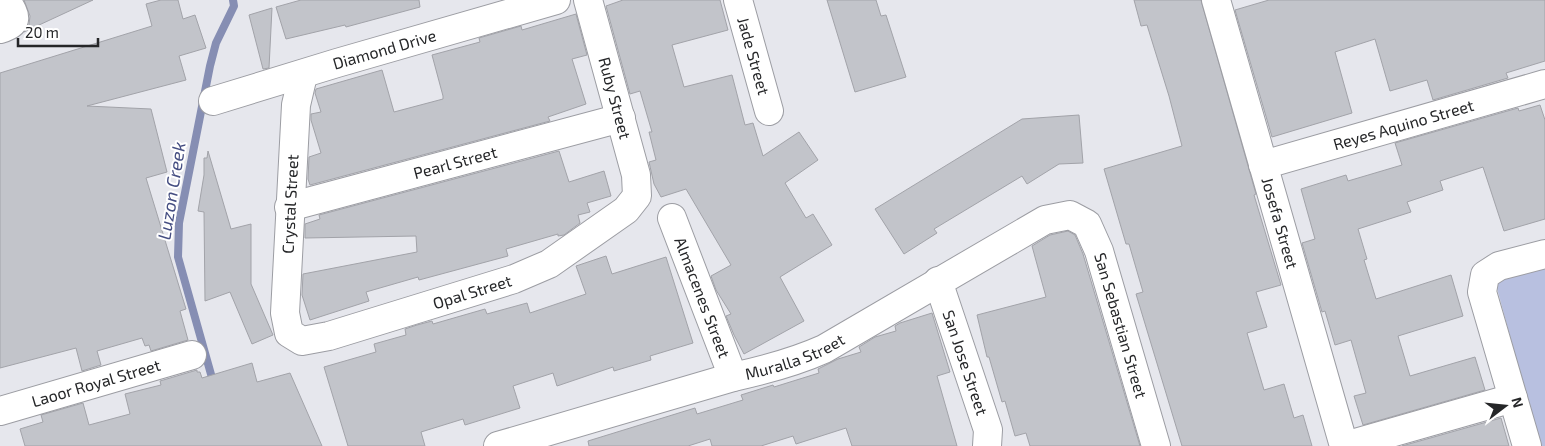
<svg xmlns="http://www.w3.org/2000/svg" width="1545" height="446" viewBox="0 0 1545 446" font-family="'Exo 2',sans-serif">
  <rect width="100%" height="100%" fill="#e6e7ed"/>
  <path fill="#b8c0e0" d="M1545 267V446H1540L1495 281Z"/>
  <g fill="none" stroke-linecap="round" stroke-linejoin="round">
    <path stroke="#868eb3" stroke-width="8" d="M214 385 178 257 179 223 210 66 216 43 234 6 233 0"/>
  </g>
  <path fill="#c2c4ca" stroke="#a2a3a9" d="M24 0H93L24 32 29 25 30 16Z
    M161 0H178L183 19 195 15 206 48 179 56 186 80 87 106 151 109 167 172 146 178 186 309 180 311 188 340 151 351 149 345 145 346 142 338 97 351 101 365 82 371 76 348 0 368V73L152 26 146 4Z
    M301 0H419L420 7 346 27 345 25 286 39 276 7Z
    M623 0H720L728 30 672 45 684 87 732 75 745 125 753 123 763 156 799 132 818 160 785 183 806 218 813 214 832 245 780 277 804 321 744 354 734 335 726 316 731 314 716 290 711 276 731 265 686 189 661 197 654 184 649 162 656 160 649 132H652L640 91 630 94 606 6Z
    M827 0H876L881 16 886 15 906 77 855 92Z
    M1134 0H1201L1256 194 1254 195 1281 285 1256 292 1267 327 1247 333 1264 390 1284 384 1294 418 1303 415 1312 446H1182L1136 294 1143 292 1129 244H1126L1104 169 1182 146 1169 96 1147 25 1141 26Z
    M1269 0H1545V61L1506 73 1508 78 1433 100 1427 80 1390 91 1375 39 1335 52 1352 113 1272 137 1235 10Z
    M272 8 269 68 263 69 249 15Z
    M576 14 587 55 572 59 586 104 548 117 550 121 310 185 308 179 309 157 321 153 311 120V114L321 112 315 93 316 89 382 70 394 112 443 99V96L432 55 480 42 479 38 521 26 522 30Z
    M1540 105 1545 120V219L1504 231 1483 167 1440 181 1443 190 1407 202 1411 212 1358 229 1367 259 1364 260 1376 299 1451 275 1463 316 1398 336 1410 376 1475 357 1485 390 1363 425 1354 396 1366 393 1351 340 1335 345 1325 311 1322 312 1302 243 1315 239 1301 189 1346 175 1348 181 1402 165 1395 143 1518 108 1519 111Z
    M1079 115 1083 163 1059 164 1027 184 1022 176 934 229 937 233 904 254 875 209 1022 119Z
    M208 151 231 229 251 224V284L273 335 252 344 230 292 205 301 204 212 198 211 204 175V158H207Z
    M559 151 569 182 604 171 611 196 587 203 590 212 578 215 580 223 564 235 558 236V234L506 249 508 256 419 280 418 277 366 292 369 301 310 320 302 295 303 274 417 252 416 236 305 238V224L320 219 319 215Z
    M1068 231 1075 235 1083 254 1140 446H1030L1026 433 1015 436 1005 401 1002 402 989 357H987L977 315 1046 297 1032 246 1050 235Z
    M606 256 612 274 666 257 693 343 650 356 651 360 614 371 613 367 557 386 553 373 513 386 520 408 465 425 463 419 421 432 425 446H348L324 367 376 352 374 344 406 335 405 329 417 325 432 321 433 324 485 309 487 314 527 303 530 313 586 294 576 266Z
    M932 313 950 372 937 376 957 446H852L846 428 796 444 793 436 761 446H712L710 439 688 446H589L588 441 695 408 697 414 743 400 741 395 773 385 774 387 819 373 818 369 838 359 861 352 859 347 875 337 896 331 895 326 900 323Z
    M252 363 257 382 290 373 322 446H25L20 429 43 422 41 415 83 403 89 425 130 414 125 394 161 385 160 381 197 370V372H200L202 378Z
    M1501 418 1509 446H1402Z"/>
  <g fill="none" stroke-linecap="round" stroke-linejoin="round">
    <g stroke="#9c9da3" stroke-width="30">
      <g id="street">
        <path id="s1" d="M738 0 769 111"/>
        <path id="s2" d="M1216 0 1344 446"/>
        <path d="M0 29C21 23 15 15 6 0"/>
        <path id="s3" d="M303 75 296 105 285 313 289 333 302 341 329 336 514 279 549 264 626 210 637 196 636 175 588 0"/>
        <path id="s4" d="M213 101 337 63 556 0"/>
        <path id="s5" d="M1263 165 1545 84"/>
        <path id="s6" d="M289 207 621 118"/>
        <path id="s7" d="M672 218 733 377"/>
        <path id="s8" d="M938 281 988 430 987 446"/>
        <path id="s9" d="M0 411 192 355"/>
        <path id="s10" d="M498 446 733 377C765 370 795 362 824 349L1045 220 1070 215 1087 224 1099 251 1156 446"/>
        <path d="M1345 446 1513 398"/>
        <path d="M1527 446 1482 292 1485 275 1499 266 1545 254"/>
      </g>
    </g>
    <use href="#street" stroke="#fff" stroke-width="28"/>
  </g>
  <g text-anchor="middle" stroke-width="4" stroke-linejoin="round" paint-order="stroke">
    <g font-size="16" fill="#252628" stroke="#fff">
      <text dy="6" stroke="none"><textPath href="#s4" startOffset="179">Diamond Drive</textPath></text>
      <text dy="6" stroke="none"><textPath href="#s1" startOffset="58">Jade Street</textPath></text>
      <text transform="translate(615 98) rotate(75)" y="6">Ruby Street</text>
      <text dy="6" stroke="none"><textPath href="#s5" startOffset="146">Reyes Aquino Street</textPath></text>
      <text dy="6" stroke="none"><textPath href="#s6" startOffset="172">Pearl Street</textPath></text>
      <text transform="translate(290 204) rotate(-87)" y="6">Crystal Street</text>
      <text dy="6" stroke="none"><textPath href="#s2" startOffset="232">Josefa Street</textPath></text>
      <text dy="6" stroke="none"><textPath href="#s3" startOffset="452">Opal Street</textPath></text>
      <text dy="6" stroke="none"><textPath href="#s7" startOffset="85">Almacenes Street</textPath></text>
      <text dy="6" stroke="none"><textPath href="#s10" startOffset="748">San Sebastian Street</textPath></text>
      <text dy="6" stroke="none"><textPath href="#s10" startOffset="310">Muralla Street</textPath></text>
      <text dy="6" stroke="none"><textPath href="#s8" startOffset="86">San Jose Street</textPath></text>
      <text dy="6" stroke="none"><textPath href="#s9" startOffset="100">Laoor Royal Street</textPath></text>
    </g>
    <g font-size="18" font-style="italic" fill="#454e82" stroke="#fff">
      <text transform="translate(172 191) rotate(-81)" y="6">Luzon Creek</text>
    </g>
  </g>
  <g transform="translate(1505 406) rotate(74)" stroke="#ffffff" stroke-width="4" paint-order="stroke">
  <path d="M0-4L9 19L0 12L-9 19Z" fill="#252628"/>
  <text y="-8" font-size="14" font-weight="bold" text-anchor="middle" fill="#252628">N</text>
  </g>
  <path d="M18 38v8h80v-8" fill="none" stroke="#252628" stroke-width="2.5"/>
  <text x="25" y="38" font-size="15" fill="#252628" stroke="#ffffff" stroke-width="4" paint-order="stroke">20 m</text>
</svg>
